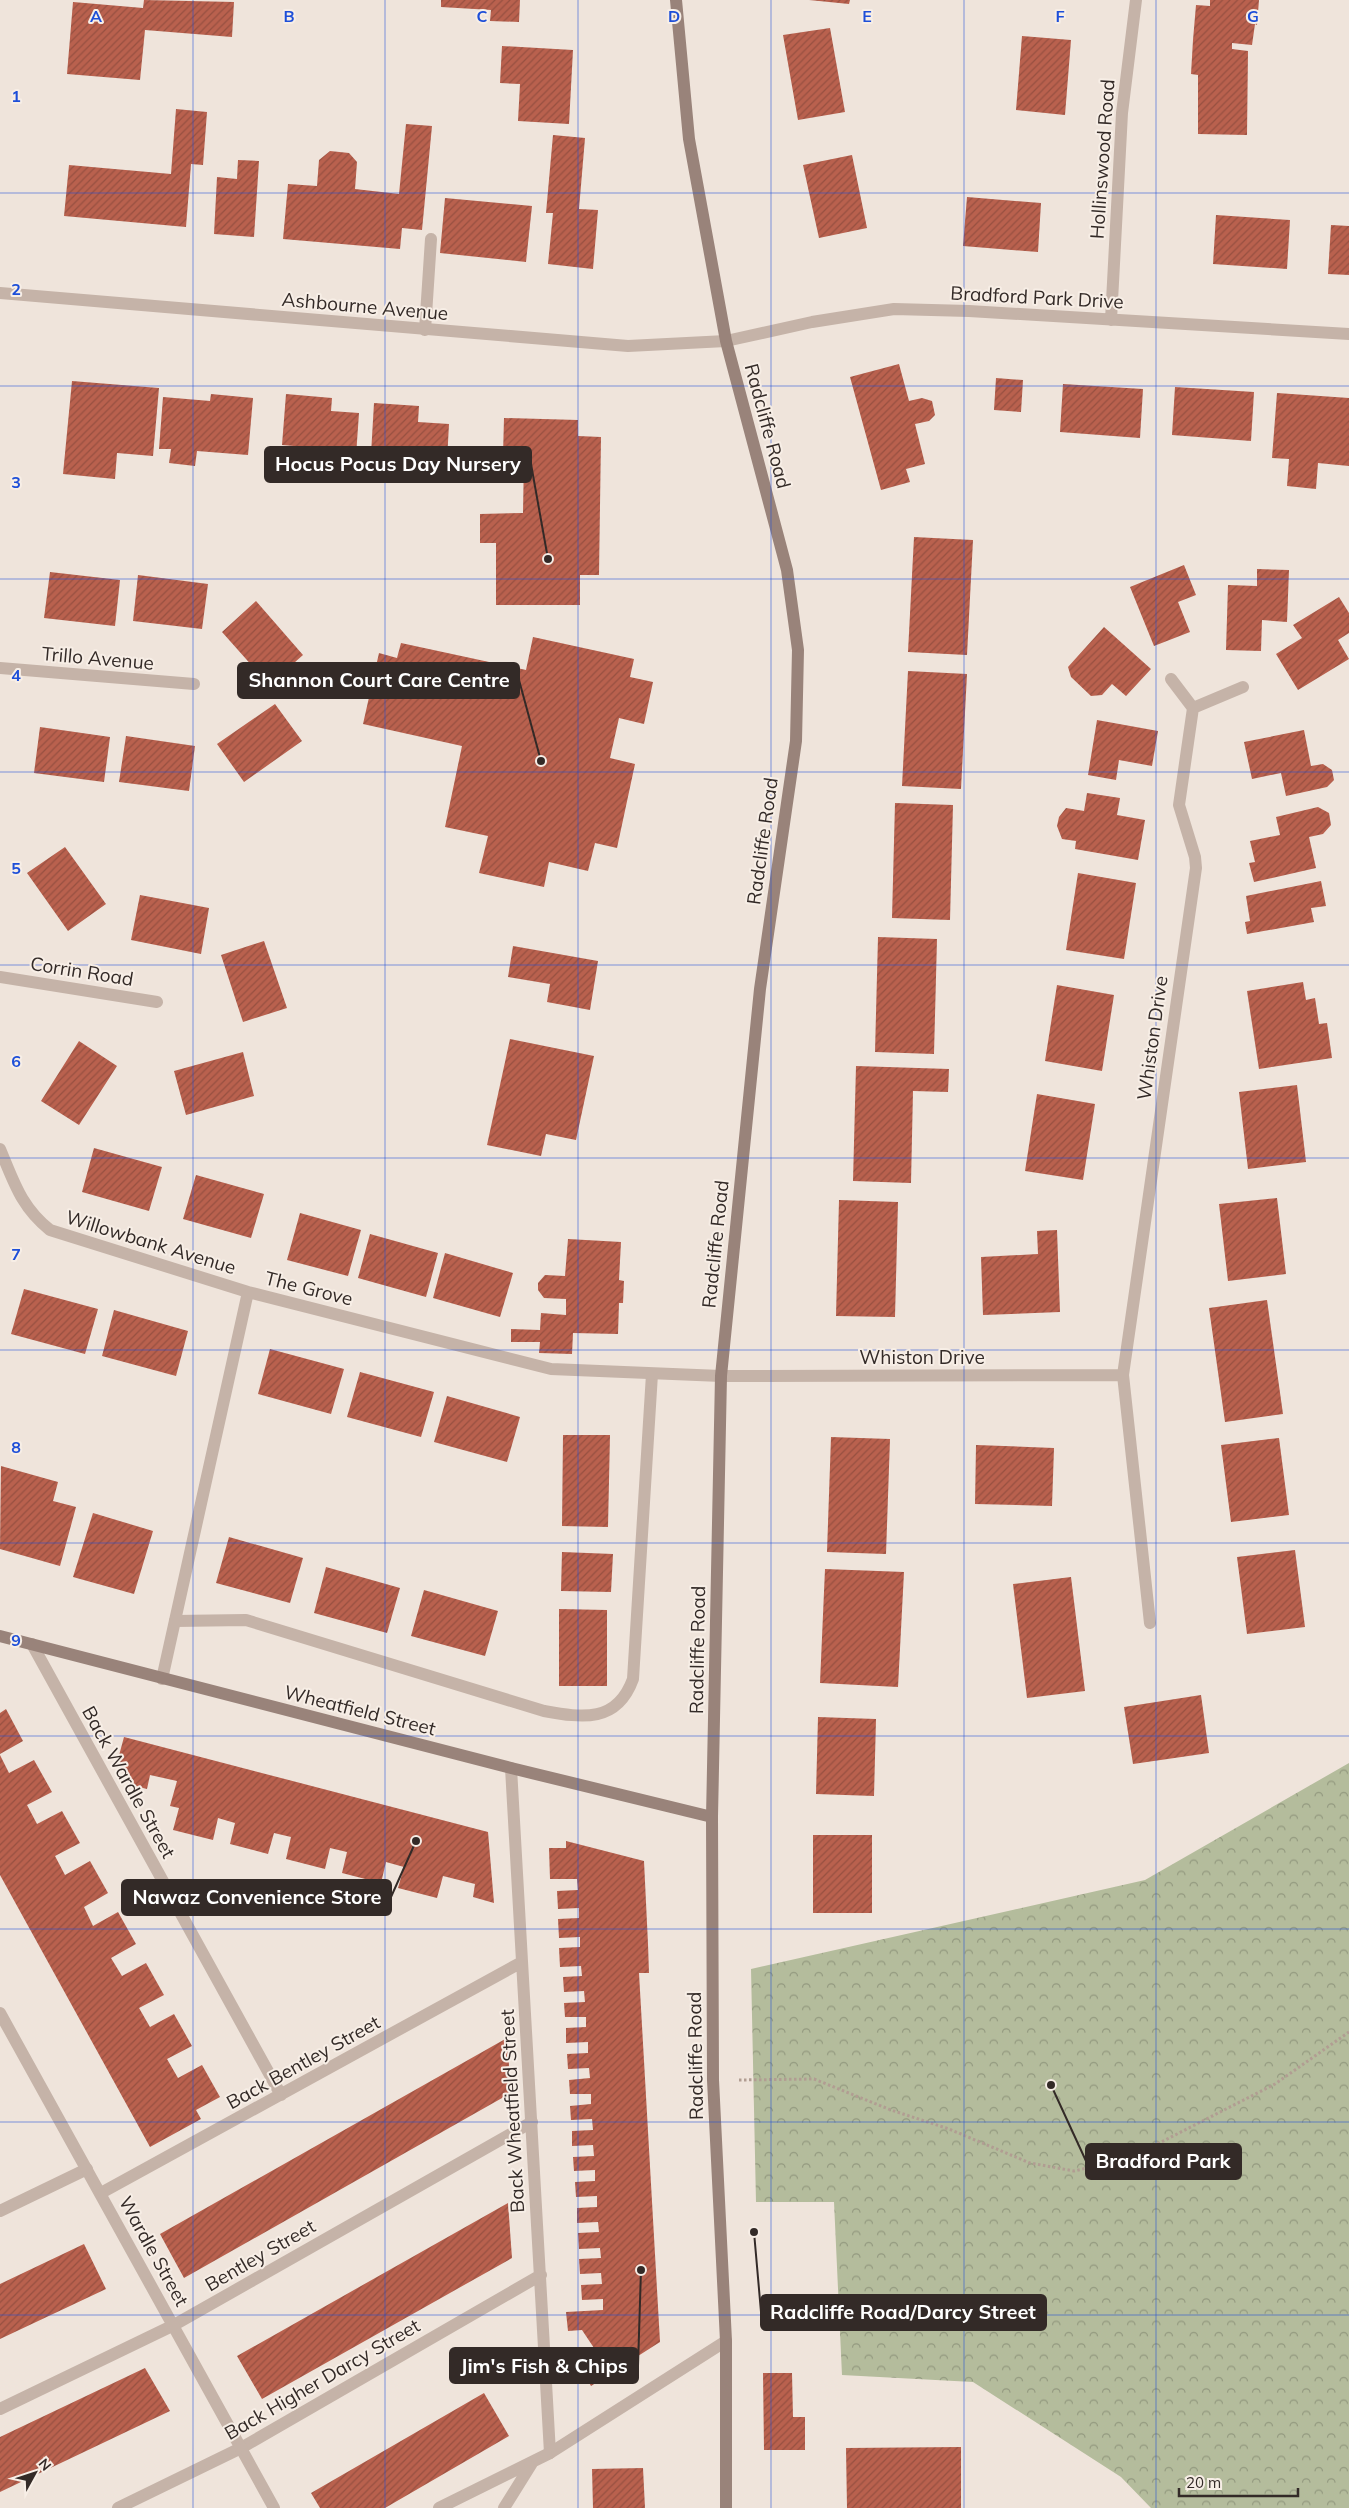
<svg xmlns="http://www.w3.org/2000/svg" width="1349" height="2508" viewBox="0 0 1349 2508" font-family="Mulish,sans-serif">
  <defs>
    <pattern id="forest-crowns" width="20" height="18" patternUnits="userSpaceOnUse" patternTransform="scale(1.25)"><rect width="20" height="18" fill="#b4bc9c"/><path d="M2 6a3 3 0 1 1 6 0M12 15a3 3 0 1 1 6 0" fill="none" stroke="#93997f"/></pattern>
    <pattern id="building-hatch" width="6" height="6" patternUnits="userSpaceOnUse" patternTransform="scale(1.25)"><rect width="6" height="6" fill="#b9614e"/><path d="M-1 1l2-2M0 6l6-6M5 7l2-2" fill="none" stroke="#975041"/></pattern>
  </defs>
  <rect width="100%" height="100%" fill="#efe4db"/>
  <path fill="url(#forest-crowns)" d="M1349 1763V2508H1151L1121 2477 973 2382 842 2375 834 2202H756L751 1969 1145 1880Z"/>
  <path fill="url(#building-hatch)" d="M144 0 234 2 232 37 145 30 140 80 67 74 73 2 143 8Z
    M441 0H520L519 22 490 21 491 10 441 7Z
    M809 0H850L849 4Z
    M1210 0H1259L1257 25 1255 24 1252 45 1232 43V49L1248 51 1247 135 1198 134V75L1191 74 1193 40 1196 5 1210 6Z
    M830 28 845 112 798 120 783 35Z
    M1022 36 1071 40 1065 115 1016 110Z
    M502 46 573 50 569 124 518 121 520 84 500 83Z
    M176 109 207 112 203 165 191 164 186 227 64 216 69 165 171 174Z
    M406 124 432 126 422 230 402 228 400 249 283 239 288 184 317 186 319 160 330 151 349 153 357 162 355 189 399 194Z
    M553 135 585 138 579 209 598 210 593 269 548 264 553 213H546Z
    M852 155 867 228 819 238 803 165Z
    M238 160 259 161 254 237 214 234 217 177 237 179Z
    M967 197 1041 203 1038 252 963 246Z
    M445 198 532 206 526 262 440 253Z
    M1216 215 1290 220 1287 269 1213 264Z
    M1331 225 1349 226V275L1328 274Z
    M899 364 909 401 922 398 932 401 935 415 929 421 915 424 925 464 906 469 910 482 881 490 850 377Z
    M996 378 1023 380 1021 412 994 410Z
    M72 381 159 388 153 456 117 453 115 479 63 474Z
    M1063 384 1143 389 1140 438 1060 432Z
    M1175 387 1254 392 1251 441 1172 435Z
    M1277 393 1349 398V466L1318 463 1316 489 1287 486 1289 459 1272 458Z
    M211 394 253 398 248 455 197 451 195 466 169 463 171 449H159L163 397 210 401Z
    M286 394 332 398 331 411 359 413 355 470 327 467 329 449 282 445Z
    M374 403 419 406 418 422 449 424 446 479 409 477V457L371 454Z
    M504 418 578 420V436L601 437 599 575H580V605H496V543H480V514L523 513 524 455H503Z
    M914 537 973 540 967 655 908 652Z
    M1184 565 1196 595 1178 602 1190 632 1154 646 1130 587Z
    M1257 569 1289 570 1287 622 1262 620 1261 651 1226 650 1228 585 1257 586Z
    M50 572 120 580 115 626 44 618Z
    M138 575 208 584 202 629 133 621Z
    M1339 597 1349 613V633L1338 640 1349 659 1298 690 1276 654 1302 638 1293 625Z
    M256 601 303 655 269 685 222 632Z
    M1104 627 1151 669 1126 696 1112 684 1102 695 1091 696 1071 677 1068 667Z
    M533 637 634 659 630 677 653 682 644 724 619 718 610 758 635 764 617 848 595 843 588 871 549 862 544 887 479 873 488 836 445 827 462 746 363 724 379 653 397 658 401 643 526 670Z
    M908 671 967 674 961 789 902 786Z
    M275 704 302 741 244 782 217 744Z
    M1097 720 1158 731 1152 766 1119 760 1116 780 1088 775Z
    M40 727 110 737 104 782 34 773Z
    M1304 730 1311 766 1323 764 1332 770 1334 780 1327 787 1286 796 1281 773 1252 779 1244 742Z
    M126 736 195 746 189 791 119 782Z
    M1087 793 1120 798 1117 815 1145 820 1138 860 1075 849 1076 841 1062 839 1057 826 1059 817 1066 808 1084 811Z
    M895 803 953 805 950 920 892 918Z
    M1318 807 1329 813 1331 825 1323 834 1309 837 1316 868 1254 882 1249 863 1255 862 1250 841 1280 835 1276 817Z
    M65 847 106 904 68 931 27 873Z
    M1078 873 1136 883 1124 959 1066 950Z
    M1321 881 1326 906 1311 908 1314 922 1247 934 1245 922 1250 921 1246 896Z
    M140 895 209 908 201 954 131 940Z
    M878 937 937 939 934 1054 875 1052Z
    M264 941 287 1008 243 1022 221 955Z
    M513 946 598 961 590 1010 547 1002 550 984 508 977Z
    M1303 982 1306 1000 1315 998 1319 1024 1327 1023 1332 1058 1259 1069 1247 991Z
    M1057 985 1114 995 1102 1071 1045 1061Z
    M510 1039 594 1056 576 1140 546 1134 541 1156 487 1145Z
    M79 1041 117 1066 79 1125 41 1101Z
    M243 1052 254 1096 186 1115 174 1071Z
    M856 1066 949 1069 948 1092 913 1091 911 1183 853 1181Z
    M1297 1085 1306 1162 1248 1169 1239 1092Z
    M1037 1094 1095 1104 1083 1180 1025 1171Z
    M94 1148 162 1167 149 1211 82 1192Z
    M196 1175 264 1194 251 1238 183 1219Z
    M1277 1198 1286 1274 1228 1281 1219 1204Z
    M839 1200 898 1202 895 1317 836 1316Z
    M300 1213 361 1230 348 1276 287 1260Z
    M1057 1230 1060 1312 983 1315 981 1257 1038 1254 1037 1231Z
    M370 1234 438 1253 426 1297 358 1278Z
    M568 1239 621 1242 619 1280 624 1281 623 1303H619L618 1334 573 1333 572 1354 539 1353 540 1342H511V1329L540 1330 541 1313 566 1315V1299L544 1298 538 1290V1283L545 1275 565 1276Z
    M445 1253 513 1273 500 1317 433 1298Z
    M24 1289 98 1309 85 1354 11 1334Z
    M1267 1300 1283 1414 1225 1422 1209 1308Z
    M114 1310 188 1331 176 1376 102 1356Z
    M270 1349 344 1369 331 1414 258 1394Z
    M360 1372 434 1392 421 1437 347 1417Z
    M447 1396 520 1417 507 1462 434 1442Z
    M563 1435H610L608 1527 562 1526Z
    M831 1437 890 1439 886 1554 827 1552Z
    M1279 1438 1289 1515 1231 1522 1221 1445Z
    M976 1445 1054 1448 1052 1506 975 1504Z
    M1 1466 58 1482 53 1501 76 1507 60 1566 0 1549Z
    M93 1513 153 1531 134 1594 73 1577Z
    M229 1537 303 1558 290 1603 216 1583Z
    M1295 1550 1305 1627 1247 1634 1237 1557Z
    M562 1552 613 1554 611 1592 561 1591Z
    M326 1567 400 1588 387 1633 314 1613Z
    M825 1569 904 1572 898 1687 820 1683Z
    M1071 1577 1085 1691 1027 1698 1013 1584Z
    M424 1590 498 1611 485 1656 411 1636Z
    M559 1609 607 1610V1686H559Z
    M1201 1695 1209 1753 1133 1764 1124 1707Z
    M6 1709 23 1741 0 1754V1713Z
    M818 1717 876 1719 874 1796 816 1794Z
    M124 1737 488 1832 494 1903 473 1897 475 1884 443 1876 437 1898 398 1888 404 1867 386 1862 381 1883 342 1873 347 1852 330 1848 325 1869 286 1859 291 1837 274 1833 268 1854 230 1844 235 1823 218 1818 213 1840 173 1830 179 1808 170 1806 177 1781 150 1775 147 1789 131 1785 117 1763Z
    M0 1755 9 1773 34 1760 52 1792 27 1805 37 1824 62 1811 80 1843 55 1856 65 1875 90 1861 108 1893 84 1907 93 1926 118 1912 136 1944 111 1958 122 1976 146 1963 164 1995 139 2008 150 2027 174 2014 192 2046 167 2059 178 2078 202 2065 220 2097 196 2110 201 2119 150 2147 0 1875Z
    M813 1835H872V1913H813Z
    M566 1841 644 1861 648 1944 649 1973H639L660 2342 591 2386 581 2369 600 2357 582 2330 568 2331 566 2312 603 2310V2299L582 2300 581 2285 602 2284 601 2273 580 2274 579 2259 601 2258 600 2248 579 2249 578 2233 599 2232 598 2222 577 2223V2208L597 2207V2196L576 2197 575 2182 595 2181V2170L574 2171 573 2157 594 2156 593 2145 572 2146V2131L593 2130 592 2119 571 2120 570 2106 591 2104V2094H570L569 2080 590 2078 589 2068 568 2069 567 2054 588 2053V2042L566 2043V2028L586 2027V2017H565L564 2003 585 2002 584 1991 564 1992 563 1977 582 1976 581 1966 560 1967 559 1948 580 1947V1937L559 1938 558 1919 579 1918V1908L558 1909 557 1891 578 1890 577 1879H550L549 1848H566Z
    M507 2038 511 2093 184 2278 160 2234Z
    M508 2203 512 2258 262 2399 237 2356Z
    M84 2244 106 2289 0 2339V2284Z
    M145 2368 170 2411 0 2492V2437Z
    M763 2373H792L793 2417H805V2450H764Z
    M484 2393 509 2436 385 2508H320L311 2493Z
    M961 2447V2508H847L846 2448Z
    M643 2468 645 2508H593L592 2469Z"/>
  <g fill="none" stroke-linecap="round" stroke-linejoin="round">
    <path stroke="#b19d92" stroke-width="3" stroke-dasharray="2.5 2.5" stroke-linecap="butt" d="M739 2080 814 2079 891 2110 949 2129 1030 2163 1074 2171 1130 2158 1275 2084 1349 2032"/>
    <path stroke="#c5b3a8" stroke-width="12" d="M425 330 431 239
      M175 1621 246 1620 544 1711C583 1718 617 1723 633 1679L652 1374
      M32 1644 281 2095
      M511 1768 550 2453
      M101 2193 522 1962
      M0 2211 87 2169
      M118 2508 241 2448 541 2275"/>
    <path stroke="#c5b3a8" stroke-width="12" d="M0 293 628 346 726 341 812 322 894 309 969 311 1349 334
      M1111 320 1122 113 1136 0
      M0 668 194 684
      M1171 679 1193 708 1243 687
      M0 977 157 1002
      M0 1149C14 1182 21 1207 50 1230L248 1292 551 1369 721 1376 1123 1375
      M1150 1623 1123 1375 1196 868 1195 857 1179 805 1193 708
      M162 1679 248 1292
      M0 2013 274 2508
      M0 2409 174 2325 532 2122
      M439 2508 550 2453 726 2341
      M504 2508 532 2463"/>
    <path stroke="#99837a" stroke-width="12" d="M676 0 689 139 726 341 787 570 798 650 796 741 760 989 721 1376 712 1817 713 2080 726 2341V2508
      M0 1636 511 1768 712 1817"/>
  </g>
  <path fill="none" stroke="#1d4ed8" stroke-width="1" stroke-opacity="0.55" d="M193 0V2508M385 0V2508M578 0V2508M771 0V2508M964 0V2508M1156 0V2508M0 193H1349M0 386H1349M0 579H1349M0 772H1349M0 965H1349M0 1158H1349M0 1350H1349M0 1543H1349M0 1736H1349M0 1929H1349M0 2122H1349M0 2315H1349"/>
  <g text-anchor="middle" stroke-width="4" stroke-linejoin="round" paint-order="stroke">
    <g font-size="19" fill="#332a27" stroke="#f7eee6">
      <text transform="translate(1102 159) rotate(-86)" y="7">Hollinswood Road</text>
      <text transform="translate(1037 297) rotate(3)" y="7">Bradford Park Drive</text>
      <text transform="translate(365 306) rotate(5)" y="7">Ashbourne Avenue</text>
      <text transform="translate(768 426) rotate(75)" y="7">Radcliffe Road</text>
      <text transform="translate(98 658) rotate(5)" y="7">Trillo Avenue</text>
      <text transform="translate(762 841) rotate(-82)" y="7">Radcliffe Road</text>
      <text transform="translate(82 971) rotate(9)" y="7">Corrin Road</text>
      <text transform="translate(1152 1038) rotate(-82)" y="7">Whiston Drive</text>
      <text transform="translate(151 1242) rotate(17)" y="7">Willowbank Avenue</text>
      <text transform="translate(715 1244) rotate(-84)" y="7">Radcliffe Road</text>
      <text transform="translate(309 1288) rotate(14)" y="7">The Grove</text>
      <text x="922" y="1364">Whiston Drive</text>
      <text transform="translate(697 1650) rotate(-89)" y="7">Radcliffe Road</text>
      <text transform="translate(360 1710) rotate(14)" y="7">Wheatfield Street</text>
      <text transform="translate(129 1782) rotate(61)" y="7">Back Wardle Street</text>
      <text transform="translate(695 2056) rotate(-91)" y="7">Radcliffe Road</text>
      <text transform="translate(303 2062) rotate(-29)" y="7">Back Bentley Street</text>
      <text transform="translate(512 2111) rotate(-93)" y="7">Back Wheatfield Street</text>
      <text transform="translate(154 2251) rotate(61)" y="7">Wardle Street</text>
      <text transform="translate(260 2255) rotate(-30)" y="7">Bentley Street</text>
      <text transform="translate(322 2379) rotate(-30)" y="7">Back Higher Darcy Street</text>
    </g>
  </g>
  <g font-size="16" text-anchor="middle" font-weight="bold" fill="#1d4ed8" stroke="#f7eee6" stroke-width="4" stroke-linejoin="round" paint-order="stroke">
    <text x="96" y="22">A</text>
    <text x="289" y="22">B</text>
    <text x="482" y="22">C</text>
    <text x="674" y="22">D</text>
    <text x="867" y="22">E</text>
    <text x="1060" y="22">F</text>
    <text x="1253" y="22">G</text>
    <text x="16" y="102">1</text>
    <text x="16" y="295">2</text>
    <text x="16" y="488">3</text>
    <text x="16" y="681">4</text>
    <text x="16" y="874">5</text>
    <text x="16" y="1067">6</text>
    <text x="16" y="1260">7</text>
    <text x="16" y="1453">8</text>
    <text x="16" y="1646">9</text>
  </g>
  <path fill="none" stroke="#332a27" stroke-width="2" d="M548 559L531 464M541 761L519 680M416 1841L391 1897M1051 2085L1086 2161M754 2232L761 2312M641 2270L638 2366"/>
  <g fill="#332a27" stroke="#f7eee6" stroke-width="2">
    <circle cx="548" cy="559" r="5"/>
    <circle cx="541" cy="761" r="5"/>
    <circle cx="416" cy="1841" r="5"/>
    <circle cx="1051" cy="2085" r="5"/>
    <circle cx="754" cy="2232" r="5"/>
    <circle cx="641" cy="2270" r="5"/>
  </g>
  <g fill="#332a27" stroke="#332a27" stroke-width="2">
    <rect x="265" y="447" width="266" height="35" rx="5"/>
    <rect x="238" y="663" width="281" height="35" rx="5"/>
    <rect x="122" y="1880" width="269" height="35" rx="5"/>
    <rect x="1086" y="2144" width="155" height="35" rx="5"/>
    <rect x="761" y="2295" width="285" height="35" rx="5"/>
    <rect x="450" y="2348" width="188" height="35" rx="5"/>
  </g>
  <g font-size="20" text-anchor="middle" font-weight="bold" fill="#fff">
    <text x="398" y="471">Hocus Pocus Day Nursery</text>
    <text x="379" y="687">Shannon Court Care Centre</text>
    <text x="257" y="1904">Nawaz Convenience Store</text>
    <text x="1163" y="2168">Bradford Park</text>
    <text x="903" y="2319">Radcliffe Road/Darcy Street</text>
    <text x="544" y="2373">Jim's Fish &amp; Chips</text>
  </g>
  <g transform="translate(35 2473) rotate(50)" stroke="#f7eee6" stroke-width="4" paint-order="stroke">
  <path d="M0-4L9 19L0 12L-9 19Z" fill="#332a27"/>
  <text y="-8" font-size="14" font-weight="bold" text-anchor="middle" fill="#332a27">N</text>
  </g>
  <path d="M1179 2488v8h119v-8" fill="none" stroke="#332a27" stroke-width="2.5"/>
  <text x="1186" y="2488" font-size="15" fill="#332a27" stroke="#f7eee6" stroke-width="4" paint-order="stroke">20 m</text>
</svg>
